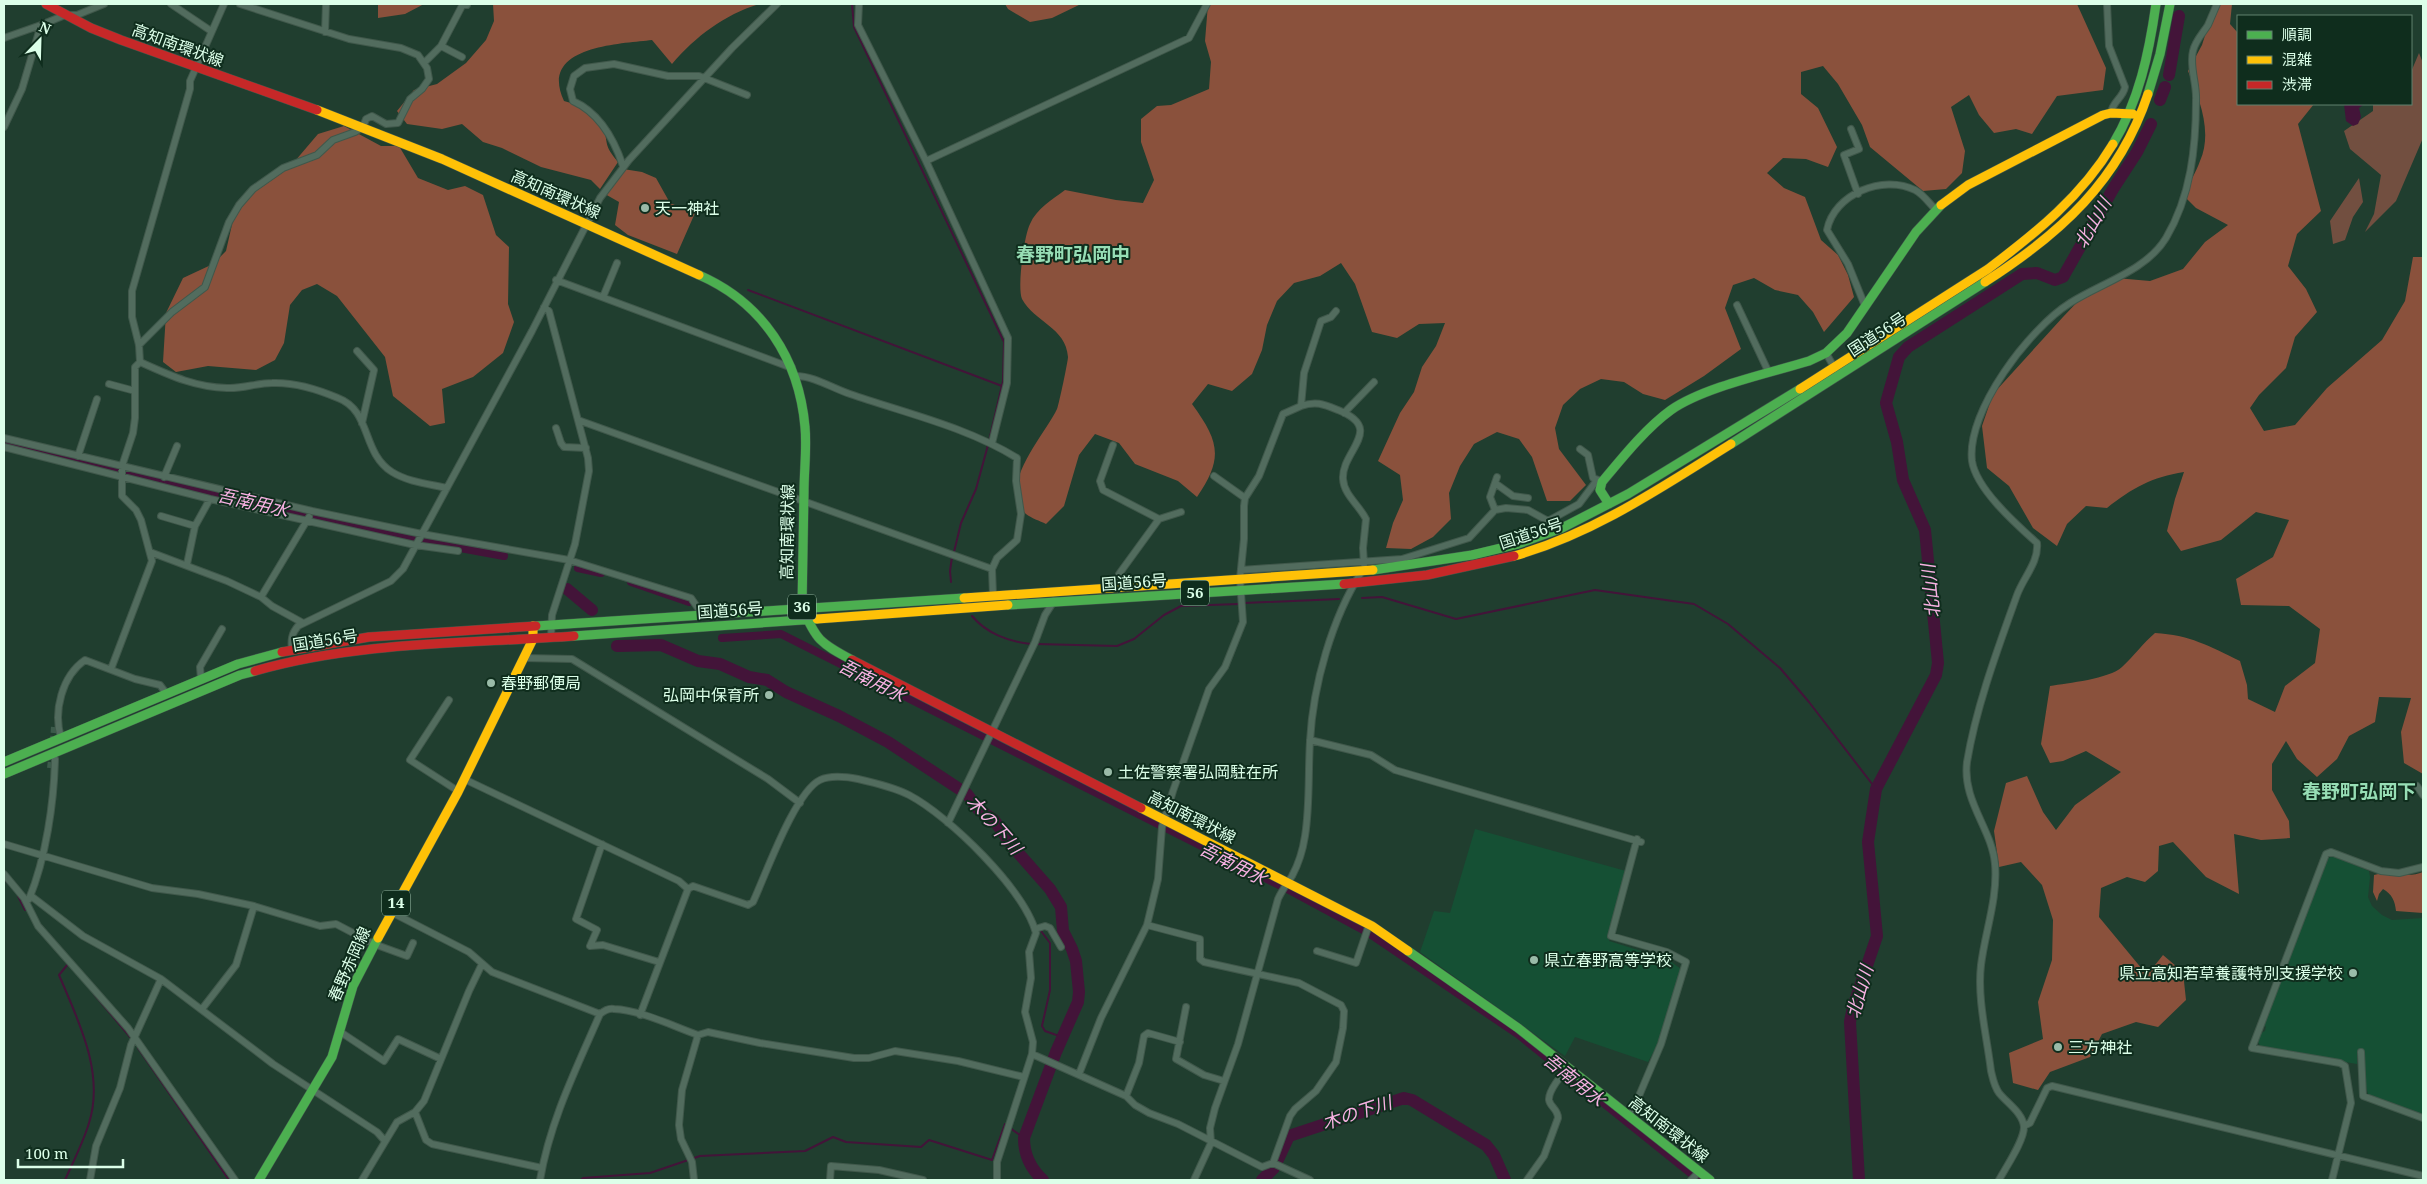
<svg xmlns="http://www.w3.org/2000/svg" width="2427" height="1184" viewBox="0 0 2427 1184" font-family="'Noto Serif','Noto Sans JP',serif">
  <rect width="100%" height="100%" fill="#203e2f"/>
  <path fill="#155034" d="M1475 829 1626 871 1609 941 1667 959 1681 969 1659 1042 1648 1062 1575 1037 1565 1056 1420 952 1434 911 1450 913Z
    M2333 856 2369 871 2370 877 2368 897 2372 906 2382 915 2392 920 2423 918V1114L2368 1094 2365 1083V1053L2357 1051V1064L2262 1048 2257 1041 2261 1033 2265 1031 2266 1026 2262 1028 2326 859Z"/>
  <path fill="#724f40" d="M2419 53 2423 63V138L2396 201 2365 232 2374 214 2381 175 2350 149 2344 131 2373 111V104H2411V72Z
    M2359 178 2363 202 2353 217 2345 240 2333 244 2330 221Z"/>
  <path fill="#8a513c" d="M378 4H424L405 14 378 18Z
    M493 4H759C724 15 696 36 672 64L652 40C619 44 538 46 564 101 577 105 598 111 603 126 609 145 603 144 618 162L600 189 591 180 541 167 502 148 483 142 462 124 442 129 407 124 397 111 414 90 437 84 466 63 486 40 494 21Z
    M1005 4H1081L1052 18 1030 22 1008 9Z
    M1208 4H2077L2106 68 2103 90 2057 96 2032 134 2016 129 1994 133 1979 115 1969 95 1951 107 1965 151 1962 173 1946 189 1923 191 1870 147 1862 125 1838 84 1823 66 1801 72V94L1818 108 1837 147 1828 167 1806 159 1783 158 1767 173 1784 188 1805 197 1821 240 1838 255 1848 275 1854 297 1824 332 1813 312 1798 295 1775 290 1754 278 1733 285 1725 308 1741 349 1704 376 1665 400 1643 394 1624 382 1601 379 1580 389 1563 405 1555 428 1559 449 1586 485 1570 501H1547L1532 457 1519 439 1497 432 1474 444 1460 466 1449 493 1451 519 1433 537 1411 549 1386 548 1393 523 1403 500 1400 475 1378 461 1400 413 1414 392 1422 367 1436 346 1445 323 1419 324 1397 338 1372 332 1355 284 1341 263 1320 276 1294 283 1277 301 1267 325 1262 350 1252 374 1232 391 1208 384 1192 404C1219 441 1224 458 1197 497L1178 481 1135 464 1119 443 1095 434 1079 455 1064 506 1046 524C1040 521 1031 518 1026 514 995 488 1046 433 1057 409 1059 404 1068 361 1068 357 1066 327 1034 322 1022 299 1017 287 1024 236 1030 224 1036 209 1053 199 1065 190L1116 200 1143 203 1154 180 1141 142V119L1157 106 1171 105 1209 89 1211 62 1205 41Z
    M2215 4H2232L2230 24 2238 33V104H2314L2298 124 2321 211 2297 234 2288 266 2306 289 2317 312 2295 337 2286 368 2259 395 2250 408 2264 431 2295 425 2327 388 2382 340 2405 301 2413 257H2423V774L2404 763 2401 732 2411 698 2379 697 2375 722 2349 736 2337 759 2317 777 2297 759 2286 741 2272 764V790L2289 821 2290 838 2261 840 2234 834 2239 894 2206 877 2173 842 2159 846 2158 871 2145 882 2127 877 2101 888 2099 917 2147 975 2163 955 2183 972 2186 1000 2158 1027 2136 1022 2102 1034 2090 1057 2050 1072 2038 1090 2013 1083 2009 1053 2043 1039 2038 1002 2052 960 2053 920 2042 885 2021 862 1999 867 1994 831 2006 783 2027 776 2043 812 2056 830 2075 805 2121 772 2086 751 2063 761 2050 763 2041 744 2050 686C2068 683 2109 679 2122 667 2134 656 2143 643 2155 633 2190 635 2209 646 2240 661L2247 685 2248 699 2275 712 2285 686 2315 663 2320 629 2289 606 2241 605 2236 579 2273 557 2289 520 2256 512 2221 540 2181 551 2167 531 2175 499 2184 472C2152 477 2132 488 2107 508L2086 506 2067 524 2057 546 2033 528 2009 486 1987 468 1982 426 1993 394 2063 317 2083 296 2116 278 2150 281 2183 269 2205 242 2228 225 2196 208 2183 195C2189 184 2196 172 2200 161 2213 131 2199 99 2188 71L2202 45Z
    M344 126 381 146H399L418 178 448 190 465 186 483 195 496 235 509 247 508 304 514 322 503 353 473 377 442 389 445 423 430 426 393 396 385 357 337 296 317 284 302 290 290 305 284 343 275 360 256 370 208 366 176 372 163 362 166 313 183 278 213 264 226 251 233 220 255 188 295 161 318 134Z
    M623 169 642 172 656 178 670 203 695 213 677 254 628 235 615 225 619 202 605 194Z
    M2423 872V913L2396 911C2395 901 2392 894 2383 889L2379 894 2377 901 2373 892 2374 875C2391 870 2407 879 2423 872Z"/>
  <path fill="#431439" d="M2344 104H2364L2359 108 2361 117 2358 124 2353 126 2346 121Z"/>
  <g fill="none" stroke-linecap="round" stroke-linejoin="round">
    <path stroke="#431439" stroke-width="2" d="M852 4 854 27 1004 342 1003 381 989 441
      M748 290 1002 386
      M954 552 961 523 976 489 988 445
      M951 582 950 571 952 557
      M1362 598 1382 597 1456 619 1595 590 1694 604 1728 624 1780 668 1809 702 1876 789
      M1244 603 1339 599
      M972 616C986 633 1009 642 1031 644
      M1036 644 1117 646 1134 639 1164 615 1181 606 1239 604
      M4 879 9 884
      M18 896 25 910
      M1041 931 1050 943V990L1042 1026 1045 1031 1062 1037
      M94 994 131 1038
      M138 1048 229 1180
      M1010 1128 1024 1138
      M65 1180C73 1162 83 1143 89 1123 105 1073 78 1020 59 975L68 964
      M581 1180 583 1178 650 1173 700 1156 805 1151 833 1137 846 1142 921 1147 929 1140 992 1160 1005 1124 1006 1126"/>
    <path stroke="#431439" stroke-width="8" d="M4 442C169 484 335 527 504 556
      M578 568 601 573
      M631 582 689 602
      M722 638 781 634 1291 891 1367 932 1519 1035 1699 1180"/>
    <path stroke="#431439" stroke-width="12" d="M2169 75 2179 16
      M2160 100 2165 87
      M567 589 592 610
      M617 646 661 645 698 661 720 664 749 677 767 680 786 692 839 716 888 742 967 794 978 809 994 820 1013 847 1050 889 1061 907 1063 931 1072 949 1076 961 1079 992 1078 1002 1056 1052 1024 1138C1024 1155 1031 1169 1043 1180
      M1262 1180 1274 1168 1289 1136 1404 1098 1412 1100 1486 1145 1494 1155 1505 1180
      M1859 1180 1850 1022 1853 1007 1877 936 1868 842 1876 789 1936 675 1938 663 1925 530 1903 480 1897 442 1886 403 1899 357 1908 347 2022 274 2037 273 2055 280 2063 277 2113 189 2137 152 2151 124"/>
    <path stroke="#3c5b4b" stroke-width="6" stroke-dasharray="6 3" stroke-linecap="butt" d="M53 742 54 726
      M50 768 52 752"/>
    <g stroke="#40584b" stroke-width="8">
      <path id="street" d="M171 4 211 31
        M859 4 858 25 926 161 1008 338 1007 383 992 443
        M2107 4 2109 46 2125 87C2123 98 2112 102 2111 113
        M325 32 326 4
        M4 38 41 25
        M441 46 463 4 467 5
        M424 63 441 46 462 57
        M4 127 22 89 41 25 65 15H77L104 4
        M1851 129 1859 149 1844 155 1858 194
        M926 161 1189 38 1207 4
        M623 166C614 139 600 113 573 101L570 89 574 76 585 68 614 64 668 76H699L747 95
        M556 280 792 368
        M603 297 617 263
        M1737 305 1769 373
        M1865 306 1848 264 1827 230C1834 194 1883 174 1915 190 1923 194 1929 203 1935 209
        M544 307 549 311 588 458 589 471 575 544 552 615 551 637
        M139 345 172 312 205 287 229 222 239 205 253 189 283 168 317 155 333 140 355 132 363 127 366 119 372 116 386 124 398 123 410 99 422 89 429 79 427 68 418 55 401 48 349 39 240 4
        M357 351 374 370 362 423
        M1826 353 1835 369
        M140 362C169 375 194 387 227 388 242 389 257 383 272 383 295 382 317 389 338 398 372 411 361 452 392 472 408 482 429 484 447 488
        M796 376C814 376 832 388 850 394 905 413 967 427 1017 458L1016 481 1021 514 1017 540 997 558 992 569 993 595
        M109 384 135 391
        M1301 406C1316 401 1323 404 1338 410 1386 429 1341 451 1343 479 1344 495 1359 505 1366 519L1363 548 1364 564
        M1344 413 1374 382
        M578 420 992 569
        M556 428 561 443 564 447 586 448
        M4 438 312 511 422 534 569 560 691 598 702 614
        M1113 445 1100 481 1103 490 1159 519 1181 512
        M4 447 210 499 415 545 458 551
        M1580 449 1588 455 1593 478 1601 481
        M78 456 97 399
        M1214 476 1245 498
        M164 477 177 446
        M1495 483 1513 496 1528 498
        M1495 510 1490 497 1497 477
        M161 516 195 526
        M150 552 227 581 261 597
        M187 564 195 526 210 499
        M1241 570 1402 559 1469 538 1495 510 1506 508 1528 510 1548 521 1579 504 1597 480
        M1117 588 1119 574 1159 519
        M303 623 272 606 261 597 309 517
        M292 651C291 641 291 634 298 626L391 581 403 569 532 331 600 198 629 160 732 48 777 4
        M525 658 572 659 768 779 800 803
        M111 669 152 561 141 520 136 510 122 496V466L133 433 135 418V367L140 362 139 345 132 317V291L190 89V81L224 4
        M201 679 200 667 222 629
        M449 700 410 760 458 791
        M61 738C53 711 62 676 85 660L135 679 160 685 166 693
        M1310 740 1371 755 1395 770 1641 842
        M464 779 679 881 688 889
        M2417 786 2423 795
        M948 823 1035 642 1045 615 1054 601
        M4 844 152 888 198 894 254 906
        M602 844 576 919 597 930 590 946 603 945 659 962
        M4 874 24 898 38 926 128 1028 235 1180
        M31 896 83 936 161 979
        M29 899C46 858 54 802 55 759L52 753
        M391 912 469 952 492 972 600 1014
        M1035 929 1045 926 1050 928 1061 947
        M1317 951 1356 963 1369 925
        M1186 1007 1176 1059 1204 1075 1224 1081
        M202 1009 236 965 254 906 320 926 336 924 374 944 407 956 413 943
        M640 1015 688 889 693 886 748 905 753 902C766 874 795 792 820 780 830 775 848 777 858 779 876 783 893 787 909 795 949 816 1024 889 1036 933L1029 952 1031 978 1025 1012 1033 1042 1032 1054 997 1162V1180
        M339 1031 384 1061 398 1039 441 1059
        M2361 1052 2363 1096 2423 1118
        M1032 1054 1126 1096 1135 1105 1149 1113 1178 1124 1262 1167 1273 1163 1290 1116 1295 1109 1316 1091 1336 1062 1343 1028 1344 1011 1341 1005 1299 983 1204 962 1200 959V939L1147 925
        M1079 1074 1101 1018 1147 925 1158 879 1162 827 1173 791 1209 689 1225 667 1243 622 1240 579 1244 539V506L1245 498 1259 476 1283 414 1301 406 1304 373 1321 321 1331 317 1336 311
        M1126 1096 1139 1063 1144 1036 1148 1033 1180 1042
        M415 1112 424 1101 469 991 482 964
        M1630 1117 1661 1044 1686 962 1667 952 1611 936 1637 839
        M2024 1126 2030 1123 2047 1088 2052 1086 2423 1176
        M1273 1163 1310 1180
        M90 1180 96 1146 120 1088 131 1045 161 979 273 1064 377 1132 385 1141
        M362 1180 397 1122 415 1112 426 1140 432 1144 542 1168
        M540 1180C550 1121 576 1069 600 1014 604 1011 608 1008 614 1009 640 1010 673 1026 698 1035L708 1032 760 1043 854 1058H869L895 1051 958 1061 1024 1077
        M694 1180 692 1162 681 1139 679 1125 682 1090 698 1035
        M830 1180 831 1166 879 1170 923 1180
        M1194 1180 1211 1143 1210 1128 1215 1108 1238 1044 1278 899C1282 890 1287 884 1292 876 1298 865 1303 849 1305 836 1310 805 1308 773 1310 741 1313 685 1332 618 1362 571
        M1527 1180 1544 1156 1558 1118C1558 1109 1550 1107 1549 1100 1548 1091 1562 1074 1568 1068
        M1691 1180 1699 1172
        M1999 1180C2006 1167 2024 1141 2024 1127 2023 1113 2007 1103 1999 1093 1994 1086 1993 1079 1991 1071 1987 1037 1977 999 1981 965 1985 932 1998 898 1995 864 1992 829 1962 801 1967 762 1976 707 1998 648 2017 595 2023 578 2039 562 2037 543 2017 525 1976 489 1972 461 1966 411 2030 328 2070 303 2101 283 2146 271 2166 238 2191 196 2196 147 2196 100 2197 84 2189 66 2193 51 2195 41 2203 33 2208 25 2211 18 2214 11 2217 4
        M2332 1180 2351 1103 2345 1066 2340 1063 2252 1048 2326 854 2331 852 2381 871 2399 873 2423 867"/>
    </g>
    <g stroke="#40584b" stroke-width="10">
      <path id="fast" d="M2148 94 2160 54 2170 4
        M2113 144C2139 101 2149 53 2156 4
        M699 275C763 303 799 359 805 427 807 448 804 471 804 492 803 530 803 569 802 607 816 640 820 643 852 660
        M1731 444 1985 282
        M1609 504 1600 490 1602 482C1622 458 1646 428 1671 410 1704 387 1770 373 1809 361L1826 353 1847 333 1916 232 1941 205
        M1373 570 1472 555 1518 544 1562 528 1628 494 1800 389
        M1008 605 1344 584
        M536 626 964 598
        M574 636 817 619
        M4 762 238 664 282 652
        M4 774 240 675 255 671
        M1408 951 1518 1028 1710 1180
        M259 1180 332 1057 353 986 378 938"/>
    </g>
    <g stroke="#40584b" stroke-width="10">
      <path id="slow" d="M317 110 442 159 699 275
        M1941 205 1968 185 2103 115 2111 113 2133 114
        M1985 282C2060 234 2119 181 2148 94
        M1800 389 1988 269C2036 233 2082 196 2113 144
        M1514 556C1593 534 1662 487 1731 444
        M964 598 1373 570
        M817 619 1008 605
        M1141 808 1372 926 1408 951
        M378 938 458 792 533 639V626"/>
    </g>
    <g stroke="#40584b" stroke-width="10">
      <path id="jam" d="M46 4 91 28 121 40 317 110
        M1344 584 1427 575 1514 556
        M282 652 369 637 536 626
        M852 660 1141 808
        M255 671C360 641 467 644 574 636"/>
    </g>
    <use href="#street" stroke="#526c5e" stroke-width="6"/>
    <use href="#fast" stroke="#4caf50" stroke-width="9"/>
    <use href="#slow" stroke="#ffc107" stroke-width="9"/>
    <use href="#jam" stroke="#c62828" stroke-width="9"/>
  </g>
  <g fill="#9abba8" stroke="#0f2d1d" stroke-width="2">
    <circle cx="645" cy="208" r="5"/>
    <circle cx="491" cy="683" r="5"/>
    <circle cx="769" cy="695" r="5"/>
    <circle cx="1108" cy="772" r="5"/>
    <circle cx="1534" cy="960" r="5"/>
    <circle cx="2353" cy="973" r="5"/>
    <circle cx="2058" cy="1047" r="5"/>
  </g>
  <g text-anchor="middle" stroke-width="4" stroke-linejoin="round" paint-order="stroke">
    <g fill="#0f2d1d" stroke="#9ec0ac" stroke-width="1">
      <rect x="1181" y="580.5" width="28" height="25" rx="4"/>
      <rect x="788" y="594.5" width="28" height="25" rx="4"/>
      <rect x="382" y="890.5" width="28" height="25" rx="4"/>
    </g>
    <g font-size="15" font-weight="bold" fill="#dcffe9">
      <text x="1195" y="598">56</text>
      <text x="802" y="612">36</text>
      <text x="396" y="908">14</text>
    </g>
    <g font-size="16" fill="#dcffe9" stroke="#0f2d1d">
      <text transform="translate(178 45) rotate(20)" y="6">高知南環状線</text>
      <text transform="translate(556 194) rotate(24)" y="6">高知南環状線</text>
      <text transform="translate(1877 334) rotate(-33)" y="6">国道56号</text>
      <text transform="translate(787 532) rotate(-89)" y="6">高知南環状線</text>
      <text transform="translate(1531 533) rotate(-18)" y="6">国道56号</text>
      <text transform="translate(1134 582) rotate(-4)" y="6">国道56号</text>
      <text transform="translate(730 610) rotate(-4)" y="6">国道56号</text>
      <text transform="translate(325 640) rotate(-9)" y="6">国道56号</text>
      <text transform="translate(1192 817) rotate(27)" y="6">高知南環状線</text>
      <text transform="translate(349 964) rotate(-66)" y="6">春野赤岡線</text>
      <text transform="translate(1669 1129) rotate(38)" y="6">高知南環状線</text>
    </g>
    <g font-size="16" fill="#dcffe9" stroke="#0f2d1d" text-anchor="start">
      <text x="655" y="214">天一神社</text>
      <text x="501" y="689">春野郵便局</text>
      <text x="759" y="701" text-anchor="end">弘岡中保育所</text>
      <text x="1118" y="778">土佐警察署弘岡駐在所</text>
      <text x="1544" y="966">県立春野高等学校</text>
      <text x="2343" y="979" text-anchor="end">県立高知若草養護特別支援学校</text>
      <text x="2068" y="1053">三方神社</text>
    </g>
    <g font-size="18" font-style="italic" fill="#f7b1e2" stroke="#0f2d1d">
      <text transform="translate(2093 223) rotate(-60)" y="6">北山川</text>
      <text transform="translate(253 503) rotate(13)" y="6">吾南用水</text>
      <text transform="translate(1931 591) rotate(-96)" y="6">北山川</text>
      <text transform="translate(872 681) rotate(27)" y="6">吾南用水</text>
      <text transform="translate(994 825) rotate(48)" y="6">木の下川</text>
      <text transform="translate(1233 864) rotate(27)" y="6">吾南用水</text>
      <text transform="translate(1860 992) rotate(-74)" y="6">北山川</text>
      <text transform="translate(1574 1080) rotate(39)" y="6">吾南用水</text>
      <text transform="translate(1357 1113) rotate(-18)" y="6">木の下川</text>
    </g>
    <g font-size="19" font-weight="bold" fill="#97deb5" stroke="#0f2d1d">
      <text x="1073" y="261">春野町弘岡中</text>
      <text x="2359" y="798">春野町弘岡下</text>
    </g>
  </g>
  <rect width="2427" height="1184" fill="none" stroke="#dcffe9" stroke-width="10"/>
  <rect x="2237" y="15" width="175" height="90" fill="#0f2d1d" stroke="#61816f"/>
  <rect x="2247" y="31" width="25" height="8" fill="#4caf50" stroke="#61816f"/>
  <text x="2282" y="40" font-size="15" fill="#dcffe9">順調</text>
  <rect x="2247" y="56" width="25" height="8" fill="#ffc107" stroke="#61816f"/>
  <text x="2282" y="65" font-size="15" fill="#dcffe9">混雑</text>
  <rect x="2247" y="81" width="25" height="8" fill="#c62828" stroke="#61816f"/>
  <text x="2282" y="90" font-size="15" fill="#dcffe9">渋滞</text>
  <g transform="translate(40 40) rotate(23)" stroke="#0f2d1d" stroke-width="4" paint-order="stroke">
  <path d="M0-4L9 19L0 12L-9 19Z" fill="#dcffe9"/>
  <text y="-8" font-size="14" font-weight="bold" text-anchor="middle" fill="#dcffe9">N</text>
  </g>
  <path d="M18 1159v8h105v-8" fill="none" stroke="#dcffe9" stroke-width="2.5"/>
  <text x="25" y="1159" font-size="15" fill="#dcffe9" stroke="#0f2d1d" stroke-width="4" paint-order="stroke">100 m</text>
</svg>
